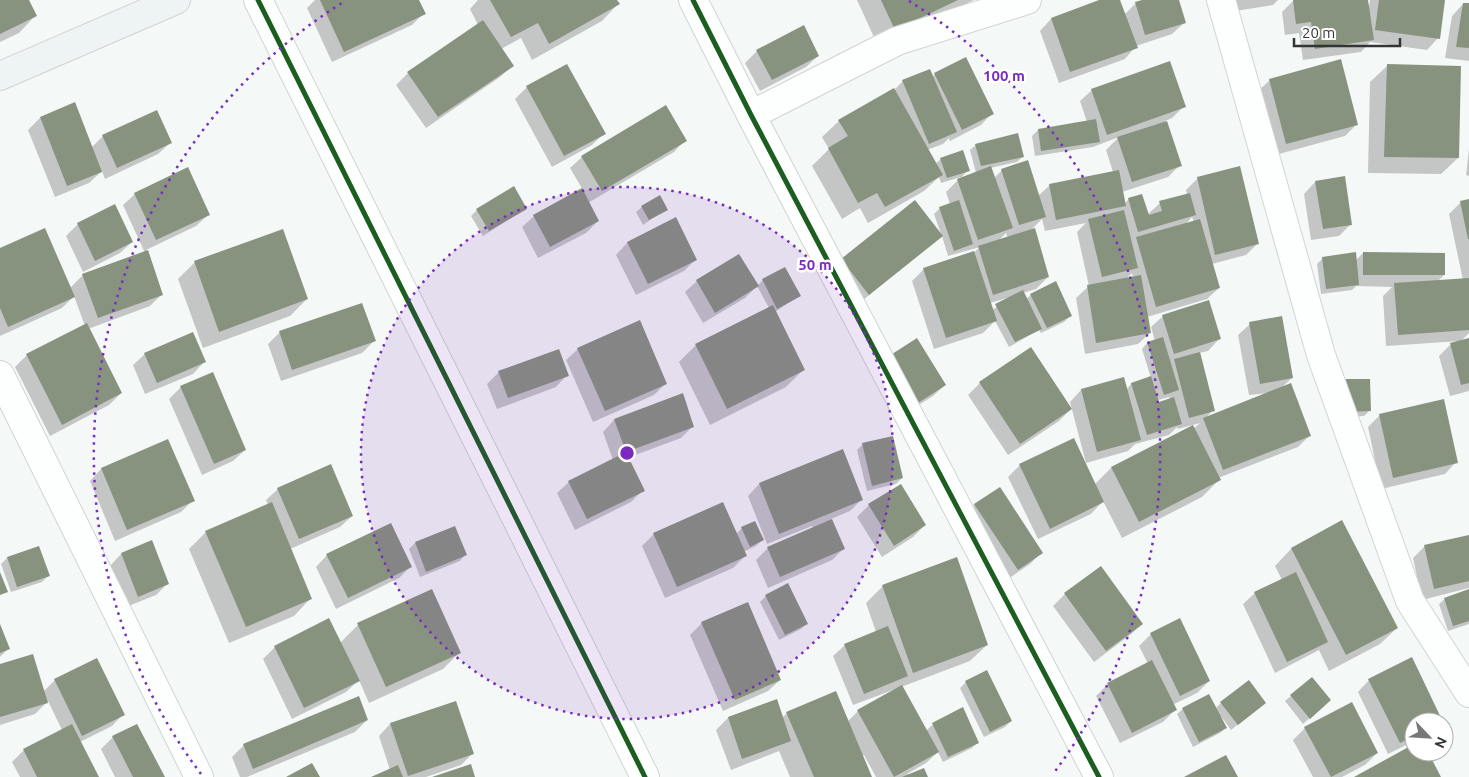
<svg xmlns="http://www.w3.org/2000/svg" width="1469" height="777" viewBox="0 0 1469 777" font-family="Ubuntu,sans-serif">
  <rect width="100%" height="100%" fill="#f4f8f6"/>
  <path fill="#0003" fill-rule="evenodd" d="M0 0H28L35 16 19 33 0 42Z
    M315 0H418L424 13 412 25 332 62 307 8Z
    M478 0H616L618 4 602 21 532 60 521 38 501 49 512 66 500 77 426 128 396 85 408 73 478 25 470 9Z
    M857 0H974L878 46Z
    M1103 0H1119L1124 15 1136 3 1146 0H1178L1184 23 1172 34 1136 46 1125 59 1059 83 1040 31 1051 19Z
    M1227 0H1278L1273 5 1229 12Z
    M1367 0 1369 7 1370 0H1443L1438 38 1427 50 1370 42 1361 52 1303 60 1299 33 1285 35 1282 12 1293 1Z
    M1463 4 1469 5V61L1445 58 1452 16Z
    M757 51 818 56 806 67 760 91 745 63Z
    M1387 66 1458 158 1441 174 1368 173 1370 82Z
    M935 74 992 113 981 125 950 141 949 138 943 144 927 150 935 164 941 159 968 170 960 179 976 173 970 150 976 145 1023 156 1017 162 990 168 994 178 1002 170 1038 196 1050 185 1113 172 1106 150 1119 137 1093 147 1035 156 1032 136 1038 130 1087 122 1080 101 1092 90 1184 106 1172 118 1165 121 1180 165 1168 177 1122 192 1124 204 1129 199 1147 215 1160 203 1187 195 1186 190 1198 178 1257 244 1246 255 1212 264 1219 288 1207 299 1147 317 1150 333 1138 344 1085 354 1076 298 1089 286 1077 232 1086 223 1045 231 1042 219 1030 231 1048 277 1036 289 1023 293 1026 299 1031 295 1070 316 1064 322 1041 333 1039 330 1009 347 995 321 983 333 934 349 912 281 924 269 973 253 980 247 948 256 942 236 857 305 842 260 941 234 934 214 940 208 950 204 946 192 961 177 941 183 939 177 924 191 868 223 860 208 842 219 812 166 829 149 822 137 839 121 894 90 903 81 932 77ZM1192 217 1194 222 1185 225ZM1006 233 1008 238 998 241ZM1132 273 1133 278 1126 279ZM1007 298V300L992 310 990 303Z
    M1270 80 1357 124 1345 136 1275 155 1258 91Z
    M527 87 604 133 592 145 552 167 515 99Z
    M74 104 91 148 103 136 170 143 158 154 105 179 102 171 89 183 55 197 28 130 40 118Z
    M685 140 674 152 588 203 598 221 586 233 538 258 522 227 534 216 583 190 570 168 582 157Z
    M1469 149V176L1466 175Z
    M1315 182 1351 224 1339 236 1311 240 1304 194Z
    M135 194 208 215 196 226 146 250 162 294 150 306 88 329 121 393 109 405 50 436 15 367 27 355 85 326 74 296 62 308 0 336V250L70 288 83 275 145 253 123 205Z
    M1469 200V333L1460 342 1469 339V391L1450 396 1439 356 1450 345 1460 341 1386 346 1383 296 1392 287 1356 286 1352 290 1321 294 1317 264 1323 258 1355 261 1363 253 1444 275 1437 282 1463 280 1449 214 1461 202Z
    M642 207 666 209 643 225 636 212Z
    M525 209 483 236 471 216 477 210Z
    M675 219 696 259 684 271 636 295 616 255 627 243Z
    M78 224 132 242 120 253 83 272 66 236Z
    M195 262 307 299 290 316 203 348 178 279Z
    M763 280 799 296 775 312 803 370 786 387 710 425 679 362 696 345 769 308 757 286 745 298 703 323 685 292 697 281 757 286Z
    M1163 316 1219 339 1208 351 1199 353 1213 410 1206 418 1269 393 1249 395 1238 335 1250 324 1292 378 1281 388 1310 435 1298 447 1218 478 1219 480 1202 497 1122 538 1103 501 1091 514 1038 539 1008 477 1020 465 1094 485 1111 468 1193 429 1200 423 1178 429 1177 427 1169 435 1135 444 1128 451 1086 463 1070 402 1081 390H1126L1131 384 1151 378 1142 349 1147 343 1155 341 1151 327ZM1169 397 1170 400 1158 403V400Z
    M280 332 374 341 362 353 281 381 268 344Z
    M916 340 945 385 933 396 906 413Z
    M578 349 666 383 654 395 593 422 566 360Z
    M145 354 204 362 193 374 145 394 133 365Z
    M499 372 567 375 556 387 497 409 487 384Z
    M1346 381 1369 411 1364 416 1341 417 1340 387Z
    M980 383 1071 409 1059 421 1008 455 968 395Z
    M181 387 245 450 233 461 202 475 169 399Z
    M1380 415 1456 462 1445 474 1381 489 1368 427Z
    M614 420 693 426 681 438 627 458 643 490 631 502 575 530 557 493 569 482 613 460 603 432Z
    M863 444 902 478 896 484 867 491 857 450Z
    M842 450 862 499 850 511 831 519 843 549 832 560 768 588 756 560 768 548 813 528 812 526 767 544 748 496 759 484Z
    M101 469 193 500 181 512 115 541 90 481Z
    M1000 488 1042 552 1030 564 1005 581 963 517 974 505Z
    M278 489 352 516 340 527 290 549 310 599 294 616 229 643 189 549 206 532 268 505 266 500Z
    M869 505 925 525 913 537 882 557 857 517Z
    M1342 522 1397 628 1380 644 1329 671 1319 650 1275 673 1243 604 1255 593 1282 580 1275 566 1291 549Z
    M454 527 465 555 460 561 420 577 409 549 415 543Z
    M742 528 762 540 756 546 743 552 745 556 733 568 665 598 642 546 654 534H736Z
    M1469 536V588L1422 600 1413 558 1424 547Z
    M151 542 168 583 156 595 126 607 110 566 121 554Z
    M38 547 48 576 42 582 11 592 1 564 7 558Z
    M327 555 411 566 399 578 336 609 316 567Z
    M1101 568 1142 624 1130 635 1094 662 1053 606 1065 594Z
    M883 586 987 645 970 661 901 687 926 731 933 724 978 742 972 748 943 762 938 752 926 763 907 774 926 777H876L864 755 862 756 871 777H790L779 751 731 770 716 730 728 718 776 701 782 718 787 713 848 721 858 711 901 687 853 705 833 656 845 645 876 632 866 603Z
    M1469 591V624L1448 631 1439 604 1445 599Z
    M766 596 807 623 801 629 779 640 760 602Z
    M329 620 340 643 358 625 460 652 443 669 369 703 359 680 346 692 292 719 263 659 274 648Z
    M702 623 780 680 768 691 723 711 690 635Z
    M0 627 8 649 0 657Z
    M1151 634 1209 681 1197 693 1172 705 1175 710 1163 722 1120 743 1096 696 1108 684 1148 664 1139 646Z
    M0 665 43 692 55 680 123 714 112 726 80 742 97 777H20L12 762 24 750 62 730 48 701 35 714 0 725Z
    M1369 680 1441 722H1414V741L1388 754 1358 692Z
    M966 682 1011 721 1005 727 984 737 960 688Z
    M1291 696 1324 706 1303 724 1285 701Z
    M358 698 367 720 355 732 247 777H240L232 757 244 745Z
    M1221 703H1265L1231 730 1221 716 1225 728 1220 733 1193 747 1177 714 1183 709H1215Z
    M390 724 473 753 461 765 426 777H374L390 770 379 736Z
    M1305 728 1377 753 1365 765 1342 777H1313L1293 740Z
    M113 737 163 777H115L101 749Z"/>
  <path fill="#87927f" d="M0 0H29L37 16 0 34Z
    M320 0H419L426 14 344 52Z
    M490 0H617L620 4 549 44 538 23 511 37Z
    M881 0H958L895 30Z
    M1099 0H1120L1138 48 1070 72 1051 18Z
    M1142 0H1179L1186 23 1145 35 1135 2Z
    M1293 0H1368L1374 40 1315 49 1311 22 1296 24Z
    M1379 0H1445L1440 39 1375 30Z
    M1463 3H1469V48L1456 47Z
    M483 20 514 66 438 117 407 72Z
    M804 25 819 56 772 80 756 50Z
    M966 57 994 114 962 130 934 73Z
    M1341 59 1358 125 1286 144 1269 79Z
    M1170 61 1186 107 1107 135 1091 89Z
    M567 64 606 134 564 156 526 86Z
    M1387 64 1461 66 1459 158 1384 157Z
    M930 69 957 132 929 144 902 80Z
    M894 88 943 175 885 207 877 193 858 203 828 148 848 136 838 120Z
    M75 102 102 172 67 186 40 117Z
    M666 105 687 141 602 191 581 156Z
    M157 110 172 143 117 168 102 135Z
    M1096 119 1100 142 1041 151 1038 129Z
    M1167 121 1182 166 1132 182 1117 137Z
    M1018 133 1024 157 981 166 975 144Z
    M963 150 970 171 947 178 940 158Z
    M1028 160 1046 217 1019 225 1001 169Z
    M991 166 1013 228 978 240 957 179Z
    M1240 166 1259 244 1215 255 1197 177Z
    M188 167 210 215 156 240 134 193Z
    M1119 170 1126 206 1056 220 1049 184Z
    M1345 176 1352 225 1323 229 1315 181Z
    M514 186 527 209 489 231 476 209Z
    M582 188 599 221 550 247 533 215Z
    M1190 193 1196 215 1138 232 1128 198 1142 194 1149 215 1162 211 1159 201Z
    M660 195 668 210 649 220 641 206Z
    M1469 199V239H1468L1460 201Z
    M915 200 943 236 869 295 841 259Z
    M959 200 973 244 954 251 939 207Z
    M115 204 133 242 95 261 77 223Z
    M1124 210 1138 268 1102 277 1088 219Z
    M676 217 697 260 648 284 627 242Z
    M1200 219 1220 288 1156 307 1136 237Z
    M45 228 75 297 8 327 0 308V248Z
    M1035 228 1049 277 993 295 978 246Z
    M283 229 308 299 219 332 194 261Z
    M148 250 163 295 98 318 82 274Z
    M974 251 997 321 946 338 923 268Z
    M1356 252 1359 285 1326 289 1322 257Z
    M1363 252 1445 253V275H1363Z
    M739 254 759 286 715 313 696 280Z
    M785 267 801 296 777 309 762 279Z
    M1141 275 1151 333 1096 343 1087 285Z
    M1469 278V330L1398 335 1394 283Z
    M1056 281 1072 316 1047 328 1030 294Z
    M1023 290 1042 329 1015 342 995 304Z
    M1209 300 1221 339 1174 354 1162 315Z
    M362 303 376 341 292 370 279 331Z
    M773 305 805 370 727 409 695 344Z
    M1282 316 1293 378 1260 384 1249 322Z
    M640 320 667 384 605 411 577 348Z
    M87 323 122 393 62 425 26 354Z
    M193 332 206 362 157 383 144 353Z
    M1163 337 1179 390 1164 395 1147 342Z
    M917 338 946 385 918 403 889 356Z
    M1469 338V383L1461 385 1450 343Z
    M1031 347 1072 409 1020 444 979 382Z
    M559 349 569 376 508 398 498 371Z
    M1200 352 1215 411 1189 418 1174 359Z
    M213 372 246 450 214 464 180 386Z
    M1151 376 1159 402 1174 397 1182 424 1147 435 1131 383Z
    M1124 377 1141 440 1097 452 1081 389Z
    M1346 379H1370L1371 411 1346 412Z
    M1291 383 1311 436 1223 470 1203 418Z
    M683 393 694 427 626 452 614 419Z
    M1444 399 1458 463 1393 478 1379 414Z
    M1193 425 1221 480 1139 522 1111 467Z
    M893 436 903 478 872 486 862 443Z
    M1074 438 1104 502 1050 529 1019 464Z
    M168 439 195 501 127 530 101 468Z
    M843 449 863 500 779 534 759 483Z
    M626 452 645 491 587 519 568 481Z
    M331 464 353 516 299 539 277 488Z
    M901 484 926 525 894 546 868 504Z
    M1000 487 1043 553 1018 570 974 504Z
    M272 502 312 599 246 627 205 531Z
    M723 502 747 556 677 587 653 533Z
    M832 519 845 549 780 577 767 547Z
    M1342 520 1398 628 1346 655 1291 548Z
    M755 521 764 540 750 547 741 527Z
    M391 523 412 567 348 598 326 554Z
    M455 526 467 555 426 572 415 542Z
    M1469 535V581L1434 589 1424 545Z
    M152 540 169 584 138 597 121 553Z
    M39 546 50 576 17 587 7 557Z
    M957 557 988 645 913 673 882 585Z
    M1101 566 1143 624 1106 651 1064 593Z
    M0 572 8 592 0 595Z
    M1296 572 1328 642 1287 662 1254 592Z
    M788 583 808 624 785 635 765 595Z
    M432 589 461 653 386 687 357 623Z
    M1469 589V621L1453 626 1444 598Z
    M748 602 781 680 735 700 701 622Z
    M329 618 360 681 304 708 274 646Z
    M1180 618 1210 681 1180 696 1150 633Z
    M0 624 10 649 0 653Z
    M888 626 908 676 864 694 844 644Z
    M33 654 48 703 0 717V664Z
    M1412 657 1443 722H1414V736L1400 743 1368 679Z
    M97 658 125 715 82 736 54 679Z
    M1152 660 1177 710 1132 733 1107 683Z
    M987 670 1012 721 990 732 965 681Z
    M1312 677 1331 700 1310 719 1290 695Z
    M1249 680 1266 703 1238 725 1220 702Z
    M902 685 939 752 894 777 857 710Z
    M836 691 872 777H814L786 712Z
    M1209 694 1227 728 1199 742 1182 708Z
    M359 696 368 720 253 769 243 744Z
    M777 699 791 741 742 759 728 717Z
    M456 701 474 754 408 776 390 723Z
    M1352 702 1378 753 1331 777 1304 727Z
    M963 707 979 743 948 757 932 723Z
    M72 724 99 777H37L23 749Z
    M137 724 165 777H133L112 736Z
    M1414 744V752H1428L1441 777H1354Z
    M1226 755 1238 777H1184Z
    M312 763 320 777H286Z
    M471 764 475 777H432Z
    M398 765 403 777H371Z
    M924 768 928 777H902Z"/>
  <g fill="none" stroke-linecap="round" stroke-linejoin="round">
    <g stroke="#d1d4d2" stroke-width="30">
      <path id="street" d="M258 0 645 777
        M693 0 751 115 1099 777
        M1221 0 1321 355 1410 601 1469 693
        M751 115 897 41 1027 0
        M0 375 199 777"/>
    </g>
    <g stroke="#d1d4d2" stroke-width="30">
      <path id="secondary" d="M0 76 176 0"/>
    </g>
    <use href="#street" stroke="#fdfefe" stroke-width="28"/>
    <use href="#secondary" stroke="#eef3f3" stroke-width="28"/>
    <g stroke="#fff" stroke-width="8">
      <path id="cycleway" d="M258 0 645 777
        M693 0 751 115 1099 777"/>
    </g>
    <use href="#cycleway" stroke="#1b5e20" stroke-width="5"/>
  </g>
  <circle cx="627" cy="453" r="266" fill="#7b2cbf" fill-opacity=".12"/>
  <g fill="none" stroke="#7b2cbf" stroke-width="2.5" stroke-dasharray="2.5 5">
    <circle cx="627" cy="453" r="266"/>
    <path d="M201 774A533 533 0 0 1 345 1M909 1A533 533 0 0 1 1053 774"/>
  </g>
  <circle cx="627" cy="453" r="8" fill="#7b2cbf" stroke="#fff" stroke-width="2.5"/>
  <g font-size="15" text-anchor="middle" font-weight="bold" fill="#7b2cbf" stroke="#fff" stroke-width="5" stroke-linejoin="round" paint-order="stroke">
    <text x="1004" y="81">100 m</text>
    <text x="815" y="270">50 m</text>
  </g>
  <g transform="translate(1429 737) rotate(115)"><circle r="24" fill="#ffffff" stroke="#adaeae"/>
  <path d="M0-4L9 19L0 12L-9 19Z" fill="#777978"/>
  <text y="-8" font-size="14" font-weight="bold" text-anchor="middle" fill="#333534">N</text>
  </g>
  <path d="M1294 38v8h106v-8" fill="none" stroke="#333534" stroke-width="2.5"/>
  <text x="1302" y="38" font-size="15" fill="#333534" stroke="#ffffff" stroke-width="4" paint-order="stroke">20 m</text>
</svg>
